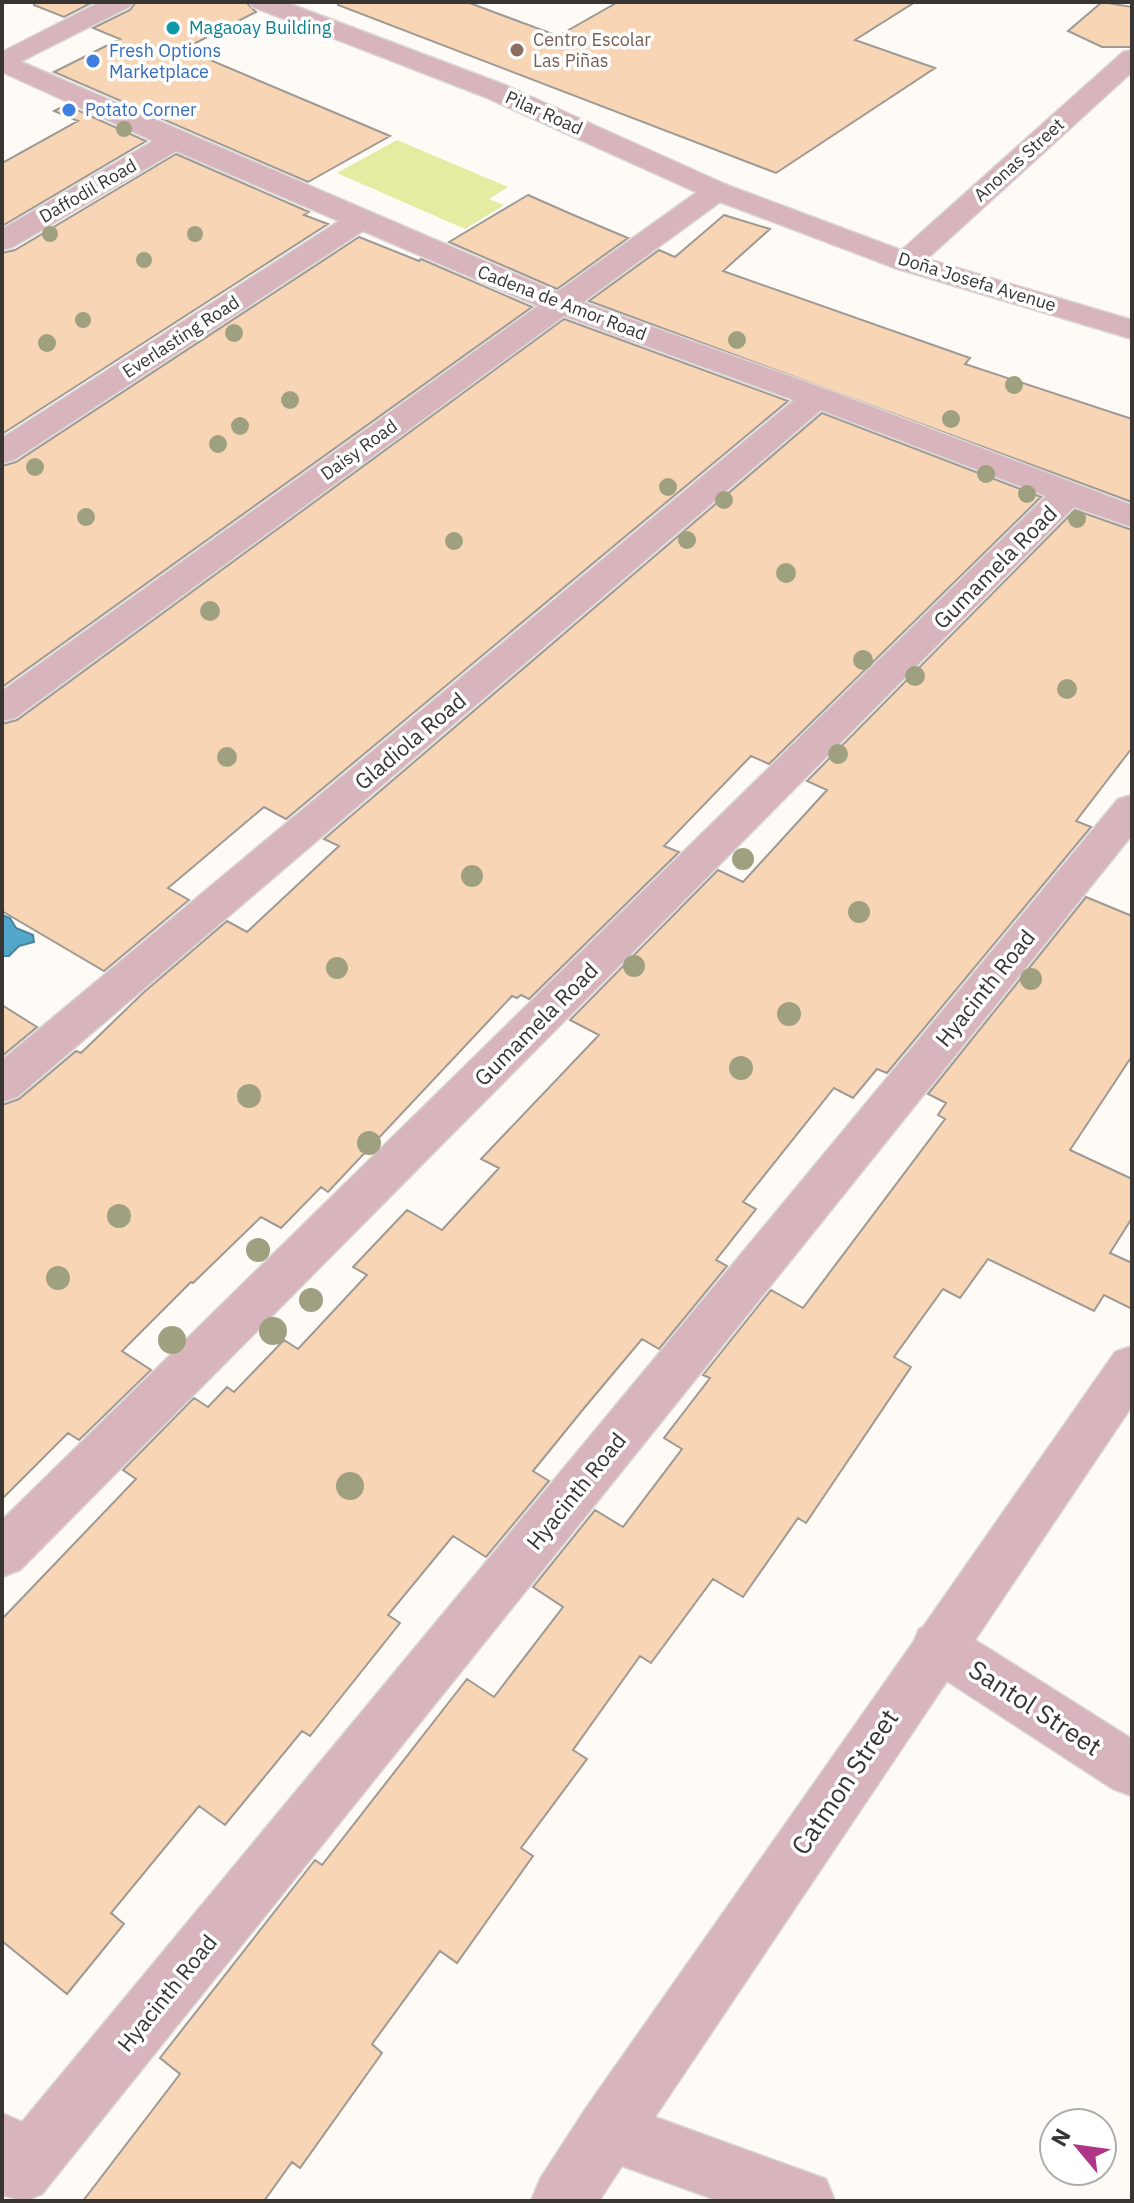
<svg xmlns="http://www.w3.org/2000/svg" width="1134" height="2203" viewBox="0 0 1134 2203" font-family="'IBM Plex Sans',sans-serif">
  <rect width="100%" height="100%" fill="#fefbf7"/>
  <path fill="#e4eca1" d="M397 140 508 187 489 199 504 205 465 229 337 173Z"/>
  <path fill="#52a7cb" stroke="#4a859d" stroke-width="2" d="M2 915 10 918 16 928 33 935 34 942 19 946 9 956H2Z"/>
  <path fill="#f8d6b5" stroke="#9e9994" stroke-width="2" d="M34 2H93L64 17 34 5Z
    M136 2H246L256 12 184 49 390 136 308 182 54 72 120 39 93 28 130 10Z
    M339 2H467L558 36 618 2H915L855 40 935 68 776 173 338 5Z
    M1102 2 1132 7V47H1102L1068 31Z
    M66 105 146 141 2 226V163L78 121 54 111Z
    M176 154 309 212 304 215 328 224 2 434V253L15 250Z
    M528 195 571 214 628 238 557 289 449 242Z
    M724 215 770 229 723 271 970 358 965 364 1132 419V502L589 301 659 250 675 257Z
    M359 237 419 261 421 259 532 307 2 687V466L16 462Z
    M564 319 788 401 286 819 264 807 168 888 189 900 104 971 2 911V724L17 720Z
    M822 413 1041 497 769 764 751 756 664 846 679 852 529 999 521 995 517 998 512 996 328 1192 321 1187 281 1228 261 1217 193 1283 191 1282 122 1351 151 1370 79 1440 68 1433 2 1499V1105L19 1099 76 1051 81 1053 143 993 227 921 247 932 339 846 324 839Z
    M1075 510 1132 530V748L1076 821 1091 827 887 1073 877 1069 853 1098 834 1088 743 1202 756 1209 716 1260 727 1266 659 1349 642 1339 585 1407 533 1471 549 1481 486 1557 453 1536 388 1615 400 1623 310 1736 302 1731 225 1825 199 1806 111 1913 124 1924 67 1994 2 1941V1619L136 1479 123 1470 194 1398 208 1407 227 1387 234 1392 284 1340 298 1349 367 1275 353 1267 407 1210 442 1230 499 1168 481 1159 599 1035 570 1020 718 870 743 882 827 790 807 781Z
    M1086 897 1132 916V1056L1070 1150 1132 1179V1218L1110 1253 1132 1263V1309L1104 1295 1094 1311 988 1259 960 1298 943 1289 894 1357 911 1367 806 1523 798 1518 743 1597 713 1579 651 1663 640 1656 573 1750 587 1759 521 1848 533 1856 457 1963 440 1951 372 2044 382 2053 300 2168 292 2162 264 2201H83L180 2074 160 2058 315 1860 322 1865 467 1679 494 1697 563 1607 533 1587 595 1510 623 1527 682 1449 664 1438 710 1378 703 1375 771 1290 803 1308 945 1119 938 1115 946 1103 928 1094Z
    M2 1005 37 1027 2 1056Z"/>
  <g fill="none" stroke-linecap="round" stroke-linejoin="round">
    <g stroke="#dad7d4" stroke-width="3">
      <path id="minor" d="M1132 50V72L917 268 906 271 895 268 891 262 895 256 1123 52Z
        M3 54 557 292 707 185 717 182 727 185 731 191 727 197 583 302 828 390 1132 505V527L1074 507 20 1570 2 1577V1520L1046 496 821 410 17 1097 2 1102V1060L794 400 564 316 15 718 2 721V691L538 306 363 231 14 460 2 463V438L339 221 176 151 13 247 2 250V229L153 141 2 72Z
        M1132 795V835L42 2194 25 2201 2 2195V2113L22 2122 1118 799Z
        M1132 1346V1406L975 1640 1132 1739V1796L1113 1789 947 1681 655 2117 826 2179 835 2201H719L622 2166 599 2201H531L540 2179 586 2108 914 1641 919 1629 923 1627 1115 1352Z"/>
    </g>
    <g stroke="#dad7d4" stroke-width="3">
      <path id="tertiary" d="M100 2H133L129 7 2 71V52Z
        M249 2H285L505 85 727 185 917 256 1132 320V339L895 268 707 197 485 97 253 7Z"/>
    </g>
    <use href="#minor" fill="#d8b4bd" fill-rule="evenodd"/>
    <use href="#tertiary" fill="#d8b4bd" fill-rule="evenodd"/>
  </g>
  <g fill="#9ea080">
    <circle cx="124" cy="129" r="8"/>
    <circle cx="50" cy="234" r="8"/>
    <circle cx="195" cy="234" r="8"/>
    <circle cx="144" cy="260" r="8"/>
    <circle cx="83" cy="320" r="8"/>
    <circle cx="234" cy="333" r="9"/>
    <circle cx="737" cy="340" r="9"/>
    <circle cx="47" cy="343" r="9"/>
    <circle cx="1014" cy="385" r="9"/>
    <circle cx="290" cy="400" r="9"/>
    <circle cx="951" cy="419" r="9"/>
    <circle cx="240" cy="426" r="9"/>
    <circle cx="218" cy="444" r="9"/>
    <circle cx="35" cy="467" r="9"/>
    <circle cx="986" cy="474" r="9"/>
    <circle cx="668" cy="487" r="9"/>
    <circle cx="1027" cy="494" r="9"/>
    <circle cx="724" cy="500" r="9"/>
    <circle cx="86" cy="517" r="9"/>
    <circle cx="1077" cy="519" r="9"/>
    <circle cx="687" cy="540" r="9"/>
    <circle cx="454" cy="541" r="9"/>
    <circle cx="786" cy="573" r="10"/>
    <circle cx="210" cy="611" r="10"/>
    <circle cx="863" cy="660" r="10"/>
    <circle cx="915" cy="676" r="10"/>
    <circle cx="1067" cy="689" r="10"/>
    <circle cx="838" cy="754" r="10"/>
    <circle cx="227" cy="757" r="10"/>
    <circle cx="743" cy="859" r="11"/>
    <circle cx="472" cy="876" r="11"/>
    <circle cx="859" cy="912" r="11"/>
    <circle cx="634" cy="966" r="11"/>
    <circle cx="337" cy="968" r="11"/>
    <circle cx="1031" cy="979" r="11"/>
    <circle cx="789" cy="1014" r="12"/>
    <circle cx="741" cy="1068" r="12"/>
    <circle cx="249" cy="1096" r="12"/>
    <circle cx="369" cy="1143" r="12"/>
    <circle cx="119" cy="1216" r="12"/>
    <circle cx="258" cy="1250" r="12"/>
    <circle cx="58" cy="1278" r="12"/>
    <circle cx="311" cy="1300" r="12"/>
    <circle cx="273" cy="1331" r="14"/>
    <circle cx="172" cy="1340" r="14"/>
    <circle cx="350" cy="1486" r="14"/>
  </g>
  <circle fill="#0f9aa8" stroke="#fff" stroke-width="3" cx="173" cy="28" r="8"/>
  <circle fill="#8d6e63" stroke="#fff" stroke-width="3" cx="517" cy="50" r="8"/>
  <g fill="#3f7fe0" stroke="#fff" stroke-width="3">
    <circle cx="93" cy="61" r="8"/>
    <circle cx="69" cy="110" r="8"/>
  </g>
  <g text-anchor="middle" stroke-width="7" stroke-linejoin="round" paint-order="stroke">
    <g font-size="18" fill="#0d838f" stroke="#fff" text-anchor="start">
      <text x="189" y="34">Magaoay Building</text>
    </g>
    <g font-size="18" fill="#785e54" stroke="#fff" text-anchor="start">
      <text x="533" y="46">Centro Escolar<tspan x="533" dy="21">Las Piñas</tspan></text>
    </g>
    <g font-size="18" fill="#366cbe" stroke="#fff" text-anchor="start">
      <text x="109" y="57">Fresh Options<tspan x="109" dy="21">Marketplace</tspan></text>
      <text x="85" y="116">Potato Corner</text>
    </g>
    <g font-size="18" fill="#383533" stroke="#fff">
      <text transform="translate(544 113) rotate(24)" y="6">Pilar Road</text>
      <text transform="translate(1019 160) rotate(-42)" y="6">Anonas Street</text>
      <text transform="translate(88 191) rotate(-30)" y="6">Daffodil Road</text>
      <text transform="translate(977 282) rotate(17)" y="6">Doña Josefa Avenue</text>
      <text transform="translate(562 303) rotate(21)" y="6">Cadena de Amor Road</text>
      <text transform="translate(181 337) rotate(-33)" y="6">Everlasting Road</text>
      <text transform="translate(359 450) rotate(-36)" y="6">Daisy Road</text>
    </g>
    <g font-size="22" fill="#383533" stroke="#fff">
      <text transform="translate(995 567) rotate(-45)" y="8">Gumamela Road</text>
      <text transform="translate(410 741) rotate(-40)" y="8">Gladiola Road</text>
      <text transform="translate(985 988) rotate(-51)" y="8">Hyacinth Road</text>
      <text transform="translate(536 1024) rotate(-45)" y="8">Gumamela Road</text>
      <text transform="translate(576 1491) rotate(-51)" y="8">Hyacinth Road</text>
      <text transform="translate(167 1993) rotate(-51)" y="8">Hyacinth Road</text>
    </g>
    <g font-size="26" fill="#383533" stroke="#fff">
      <text transform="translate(1035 1708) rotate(33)" y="9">Santol Street</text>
      <text transform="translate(845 1782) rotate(-56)" y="9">Catmon Street</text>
    </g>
  </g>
  <rect width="1134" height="2203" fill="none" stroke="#383533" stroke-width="8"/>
  <g transform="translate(1078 2147) rotate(299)"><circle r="38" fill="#ffffff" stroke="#afaead" stroke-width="2"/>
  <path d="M0-6L14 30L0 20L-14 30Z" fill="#b13586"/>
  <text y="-12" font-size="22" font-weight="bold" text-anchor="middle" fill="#383533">N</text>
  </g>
</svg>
